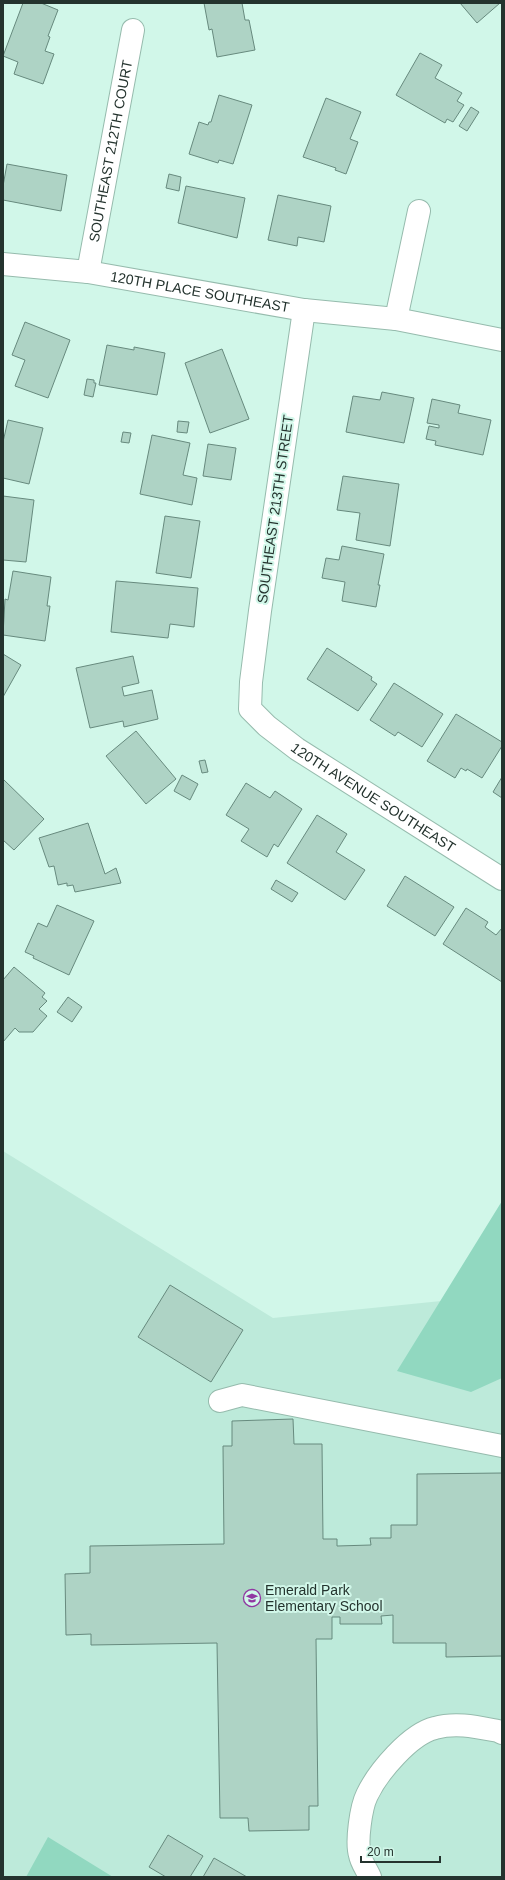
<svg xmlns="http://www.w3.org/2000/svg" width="505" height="1880" viewBox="0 0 505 1880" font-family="Helvetica,sans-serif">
  <rect width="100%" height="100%" fill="#d1f7e9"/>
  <path fill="#bdeada" d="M3 1151 273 1318 471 1298 502 1317V1877H3Z"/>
  <path fill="#91d8c0" d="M502 1201V1378L471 1392 397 1371Z
    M48 1837 113 1877H26Z"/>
  <path fill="#aed3c5" stroke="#678a7e" d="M23 3H41L58 10 48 36 50 37 45 51 54 54 43 84 14 74 18 62 3 56Z
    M204 3H242L245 20H249L255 50 217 57 212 29 209 30Z
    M460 3H500L477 23Z
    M420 53 442 65 435 78 462 93 457 101 464 105 453 122 447 119 445 123 396 95Z
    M219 95 252 105 233 164 219 160 218 163 189 154 199 122 208 125 209 122H211Z
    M326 98 361 112 350 139 358 142 346 174 335 170 336 168 303 157Z
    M471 107 479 112 467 131 459 126Z
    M7 164 67 175 61 211 3 200V186Z
    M169 174 181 177 179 191 166 188Z
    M186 186 245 198 237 238 178 223Z
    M278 195 331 206 324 242 298 237 297 246 268 240Z
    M25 322 70 340 48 398 15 386 25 360 12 355Z
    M107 345 134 350V347L165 353 157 395 99 385Z
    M222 349 249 419 210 433 185 363Z
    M87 379 94 380V383H96L93 397 84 395Z
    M382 392 414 398 404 443 346 432 353 396 380 400Z
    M432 399 460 405 458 413 491 420 483 455 435 445 436 441 426 439 429 426 439 428V425L427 423Z
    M8 420 43 428 29 484 3 478V442Z
    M178 421 189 422 187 433 177 432Z
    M123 432 131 433 129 443 121 442Z
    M152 435 190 443 183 475 197 478 192 505 140 494Z
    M208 444 236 448 231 480 203 476Z
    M343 476 399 484 390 546 356 540 360 513 337 510Z
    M3 496 34 500 26 562 3 560Z
    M165 516 200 521 191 578 156 573Z
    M342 546 384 554 378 585H380L376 607 342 601 345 582 322 578 326 558 339 560Z
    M13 571 51 577 47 606H50L45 641 3 635 5 599 8 600Z
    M116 581 198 588 194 627 170 624 168 638 111 632Z
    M327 648 372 677 371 680 377 684 358 711 307 679Z
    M3 654 21 665 3 697Z
    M133 656 139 683 122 687 124 696 152 690 158 719 124 727 123 721 90 728 76 668Z
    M394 683 443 714 422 747 398 732 395 736 370 720Z
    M456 714 502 742V746L482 778 467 769 466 771 461 768 455 778 427 761Z
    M136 731 176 779 146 804 106 756Z
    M205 760 208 772 202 773 199 761Z
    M182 775 198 784 190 800 174 791Z
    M502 777V798L493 792Z
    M3 779 44 819 14 850 3 840Z
    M246 783 270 798 275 791 302 809 278 847 274 844 267 857 241 841 249 829 226 815Z
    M317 815 347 834 336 852 365 870 345 900 287 863Z
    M88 823 105 874 116 868 121 883 75 892 73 885 67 886V883L58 885 54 866 49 867 39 838Z
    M405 876 454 907 435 936 387 906Z
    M276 880 298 893 292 902 271 889Z
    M57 905 94 921 69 975 33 958 34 956 25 952 38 923 47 927Z
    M466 908 488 922 485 927 496 935 502 928V982L443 944Z
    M14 967 45 993 42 997 47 1001 39 1009 47 1016 33 1032H19L15 1028 3 1042V980Z
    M68 997 82 1007 72 1022 57 1012Z
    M170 1285 243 1330 211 1382 138 1337Z
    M293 1419 294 1444H322L323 1539H337V1546L371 1545 370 1538H391V1525H417V1474L502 1473V1656L446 1657V1643H393V1615L381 1616 382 1624H340V1617H332V1639H316L318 1806H309V1830L249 1831 248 1818H220L217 1643 91 1645V1634L66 1635 65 1574 90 1573V1546L224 1544 223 1446H232V1421Z
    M168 1835 203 1856 190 1877H166L149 1867Z
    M214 1858 247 1877H203Z"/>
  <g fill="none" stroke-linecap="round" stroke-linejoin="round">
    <g stroke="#96bbad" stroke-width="24">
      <g id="minor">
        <path id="s1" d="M3 264 88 272 304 310 396 319 502 340"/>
        <path id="s2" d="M88 272 133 30"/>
        <path id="s3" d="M304 310 260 611 251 682 250 709 267 726 297 749 502 879"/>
        <path d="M396 319 419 211"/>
        <path d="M220 1401 242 1395 502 1446"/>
        <path d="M370 1877C367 1870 361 1862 360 1855 356 1842 361 1807 367 1795 378 1772 410 1734 435 1728 456 1722 477 1727 498 1731L502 1733"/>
      </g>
    </g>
    <use href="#minor" stroke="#fff" stroke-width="22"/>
  </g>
  <defs>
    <g id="school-ring" transform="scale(0.9)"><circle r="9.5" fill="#d1f7e9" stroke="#9137a2" stroke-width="1.5"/><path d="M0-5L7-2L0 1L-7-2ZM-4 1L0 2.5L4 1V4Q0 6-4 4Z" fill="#9137a2"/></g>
  </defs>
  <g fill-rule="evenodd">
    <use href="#school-ring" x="252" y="1598"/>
  </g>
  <g text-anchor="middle" stroke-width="4" stroke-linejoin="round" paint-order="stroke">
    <g font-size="14" fill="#24332e" stroke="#d1f7e9">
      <text dy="5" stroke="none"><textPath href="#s2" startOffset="123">SOUTHEAST 212TH COURT</textPath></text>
      <text dy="5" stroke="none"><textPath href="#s1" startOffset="199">120TH PLACE SOUTHEAST</textPath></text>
      <text transform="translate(275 509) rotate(-82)" y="5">SOUTHEAST 213TH STREET</text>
      <text dy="5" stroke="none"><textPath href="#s3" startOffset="555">120TH AVENUE SOUTHEAST</textPath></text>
    </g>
    <g font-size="14" fill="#24332e" stroke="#d1f7e9" text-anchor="start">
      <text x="265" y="1595">Emerald Park<tspan x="265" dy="16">Elementary School</tspan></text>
    </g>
  </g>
  <rect width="505" height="1880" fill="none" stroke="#24332e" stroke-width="8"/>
  <path d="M361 1856v6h79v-6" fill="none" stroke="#24332e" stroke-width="2"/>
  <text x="367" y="1856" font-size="12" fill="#24332e" stroke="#d1f7e9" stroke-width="3" paint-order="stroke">20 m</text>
</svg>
